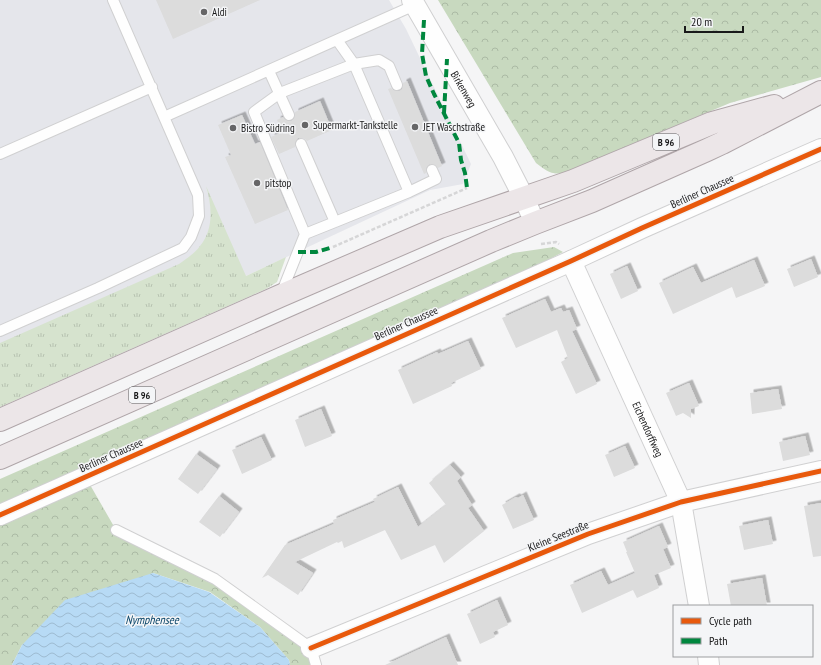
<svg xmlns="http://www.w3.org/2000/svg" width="821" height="665" viewBox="0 0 821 665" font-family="'PT Sans Narrow',sans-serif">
  <defs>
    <pattern id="grass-tufts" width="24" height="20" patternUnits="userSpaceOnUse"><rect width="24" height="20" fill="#d6e3ce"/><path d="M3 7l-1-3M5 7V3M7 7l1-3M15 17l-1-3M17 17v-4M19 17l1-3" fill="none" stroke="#b7c2b0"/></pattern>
    <pattern id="forest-crowns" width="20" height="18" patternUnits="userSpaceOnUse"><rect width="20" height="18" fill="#c8d9bf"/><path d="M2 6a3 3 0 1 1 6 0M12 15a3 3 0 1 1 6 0" fill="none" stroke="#abbaa4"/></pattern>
    <pattern id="water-waves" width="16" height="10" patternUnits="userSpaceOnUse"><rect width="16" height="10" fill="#b7daf5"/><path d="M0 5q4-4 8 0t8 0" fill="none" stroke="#9dbad1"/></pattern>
    <filter id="shadow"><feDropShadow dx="3.5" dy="-3.5" stdDeviation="0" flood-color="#0004"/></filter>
  </defs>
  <rect width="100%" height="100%" fill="#f5f5f6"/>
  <path fill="#e5e6eb" d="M0 0H389L406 29 471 164 463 184 430 190 246 276 0 355Z"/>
  <path fill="url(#grass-tufts)" d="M206 186 246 276 286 257 277 282 266 289 0 407V343L179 264C186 259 195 253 200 246 214 229 212 206 206 186Z"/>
  <path fill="url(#forest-crowns)" d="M438 0H821V77L730 103 563 173C550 175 546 170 536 163Z
    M554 247 563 252 518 276 0 506V479L513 253Z
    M89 483 116 530 215 579 311 648 316 665H290L289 660 260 627 210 592 153 573 22 645 12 665H0V523Z"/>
  <path fill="url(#water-waves)" d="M153 573 209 592 260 627 289 660 290 665H12L22 645 65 600Z"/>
  <path fill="#dcdcdc" filter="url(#shadow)" d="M156 0H260L173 39Z
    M407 81 442 166 438 168 435 165 430 164 427 167 426 170V173L424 174 388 89 391 88 393 90 399 91 402 89 403 85V83Z
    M320 101 332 130 307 141 305 139 302 138H298L295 143V147L279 154 271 137 282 132 277 120 283 117 286 120 291 121 294 118 295 115V112Z
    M242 115 255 144 260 142 288 210 255 224 225 157 231 155 218 125Z
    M811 259 818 277 794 287 787 269Z
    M754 260 765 286 736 298 732 287 673 314 659 283 693 267 701 283Z
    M627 266 638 291 621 299 610 274Z
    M545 299 551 312 561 308 563 312 569 310 577 329 572 331 597 384 576 394 561 362 568 358 557 330 516 348 502 318Z
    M468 341 481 369 451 383 452 386 413 404 398 370 437 352 438 354Z
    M689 383 699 406 691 409V418L683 413 676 416 666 393Z
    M778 389 782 409 752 414 750 393Z
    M321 409 332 436 305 447 295 420Z
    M805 436 810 455 783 461 779 442Z
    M261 437 272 460 242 474 232 450Z
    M625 446 635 468 614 477 605 455Z
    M196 454 217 469 198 494 178 479Z
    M450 465 461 477 457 481 472 505 468 508 484 531 444 563 435 545 401 560 385 530 344 548 342 541 338 543 337 542 295 562 313 573 298 595 268 575 262 578 285 545 334 524 333 520 375 502 373 499 398 487 418 527 446 505 429 483Z
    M523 495 534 520 513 529 502 505 516 497 518 498Z
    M219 496 239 512 220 537 199 522Z
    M821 503V556L813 557 804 506Z
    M768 520 773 544 744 550 739 526Z
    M659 526 668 547 663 549 671 568 654 575 659 588 637 598 633 590 582 613 570 585 601 571 608 585 635 573 626 552H627L623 542Z
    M762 578 767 606H731L727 584Z
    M497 600 508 625 493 632 495 637 480 644 467 614Z
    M446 637 458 665H385Z"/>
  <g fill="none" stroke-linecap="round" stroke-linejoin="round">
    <g stroke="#d0d0d1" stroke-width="12">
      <path id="service" d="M113 0 164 117 415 5
        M269 71 289 115
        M0 154 152 87
        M409 192 436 179 432 170
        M335 222 409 192 354 64 337 40
        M305 234 254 112 280 93 354 64 379 60 389 66 397 85
        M281 294 305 234 335 222 301 144
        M0 331 98 288 183 248 191 237 199 216 198 195 164 117
        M116 530 215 579 311 648 316 665"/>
    </g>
    <g stroke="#d0d0d1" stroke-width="22">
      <g id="minor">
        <path id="s1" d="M412 0 503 157 524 198 535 223"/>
        <path id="s2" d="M571 261 681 502 699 606"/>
        <path d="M0 515 571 261 642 228 821 149"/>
        <path d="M311 648 588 534 681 502 821 471"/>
        <path d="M708 656 709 665"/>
      </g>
    </g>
    <g stroke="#afa5a8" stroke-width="24">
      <path id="primary" d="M0 420 280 296 440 227 573 181 712 123 774 106
        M0 458 491 241 535 223 592 201 707 150 722 143 821 92"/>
    </g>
    <path stroke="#d6d6d7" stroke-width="2.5" stroke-dasharray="4 2" stroke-linecap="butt" d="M541 244 556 242 559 244
      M333 247 467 188"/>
    <use href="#service" stroke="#fefefe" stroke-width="10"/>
    <use href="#minor" stroke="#fefefe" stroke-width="20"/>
    <use href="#primary" stroke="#ece6e8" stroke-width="22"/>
    <path stroke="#00873e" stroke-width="4" stroke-dasharray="8 4" stroke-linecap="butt" d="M424 20 422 54 426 76 434 94 459 143 461 160 465 173 467 188
      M444 113 447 59
      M298 252H316L333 247"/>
    <g stroke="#f4f5f7" stroke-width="8">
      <path id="cycleway" d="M0 515 571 261 642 228 821 149
        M311 648 588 534 681 502 821 471"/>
    </g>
    <use href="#cycleway" stroke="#e8590c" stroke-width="5"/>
  </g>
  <g fill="#666667" stroke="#f4f5f7" stroke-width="1.5">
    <circle cx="204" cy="12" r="4"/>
    <circle cx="305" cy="125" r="4"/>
    <circle cx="415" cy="127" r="4"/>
    <circle cx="233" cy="128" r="4"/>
    <circle cx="257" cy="183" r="4"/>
  </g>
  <g text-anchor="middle" stroke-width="3" stroke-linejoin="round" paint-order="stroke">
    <g fill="#f4f5f7" stroke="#5b5b5c" stroke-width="1">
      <rect x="653" y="134" width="26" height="16" rx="3"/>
      <rect x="129" y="387" width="26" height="16" rx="3"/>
    </g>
    <g font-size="10" font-weight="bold" fill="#19191a">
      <text x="666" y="146">B 96</text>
      <text x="142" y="399">B 96</text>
    </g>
    <g font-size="11" fill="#19191a" stroke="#f4f5f7" text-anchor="start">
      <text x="212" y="16">Aldi</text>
      <text x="313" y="129">Supermarkt-Tankstelle</text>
      <text x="423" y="131">JET Waschstraße</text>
      <text x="241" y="132">Bistro Südring</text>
      <text x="265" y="187">pitstop</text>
    </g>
    <g font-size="11" fill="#19191a" stroke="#f4f5f7">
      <text dy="4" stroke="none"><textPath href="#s1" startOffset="103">Birkenweg</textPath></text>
      <text transform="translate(702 191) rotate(-24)" y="4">Berliner Chaussee</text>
      <text transform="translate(406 323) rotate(-24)" y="4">Berliner Chaussee</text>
      <text dy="4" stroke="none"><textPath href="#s2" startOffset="185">Eichendorffweg</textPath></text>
      <text transform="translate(111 455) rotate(-24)" y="4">Berliner Chaussee</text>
      <text transform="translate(558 536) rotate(-22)" y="4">Kleine Seestraße</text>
    </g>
    <g font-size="12" font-style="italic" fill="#0a466a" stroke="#f4f5f7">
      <text x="152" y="624">Nymphensee</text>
    </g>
  </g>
  <rect x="673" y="605" width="140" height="52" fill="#f4f5f7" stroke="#9c9d9f"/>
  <rect x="681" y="618" width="20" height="6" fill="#e8590c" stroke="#9c9d9f"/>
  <text x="709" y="625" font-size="12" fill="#19191a">Cycle path</text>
  <rect x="681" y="638" width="20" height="6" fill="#00873e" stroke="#9c9d9f"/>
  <text x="709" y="645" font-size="12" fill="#19191a">Path</text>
  <path d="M685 26v6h58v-6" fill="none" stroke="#19191a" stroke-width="2"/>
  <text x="691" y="26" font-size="12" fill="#19191a" stroke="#f4f5f7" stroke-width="3" paint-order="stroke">20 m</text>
</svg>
